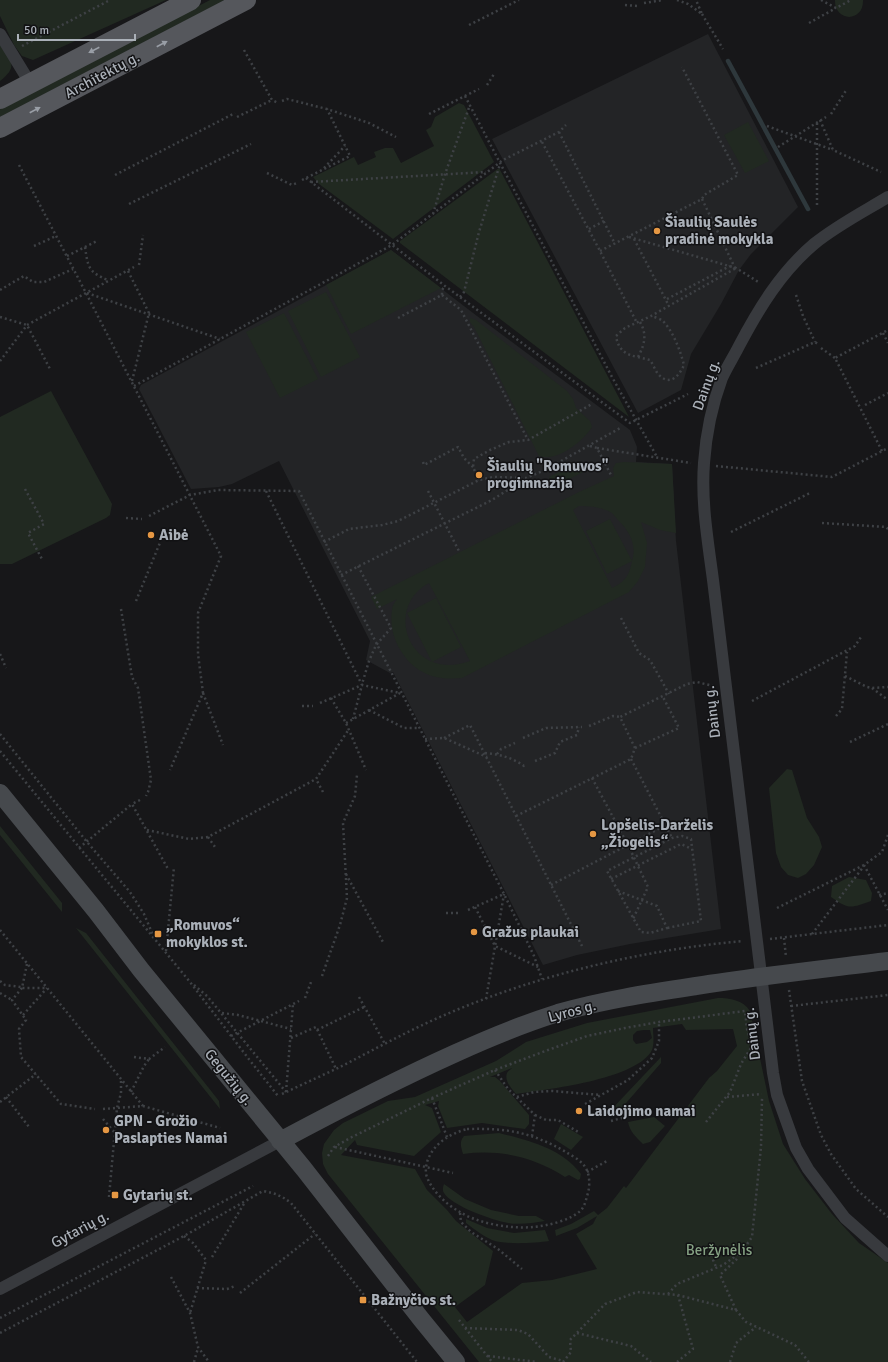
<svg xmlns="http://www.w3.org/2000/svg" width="888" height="1362" viewBox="0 0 888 1362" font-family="Signika,sans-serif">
  <rect width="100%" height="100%" fill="#171719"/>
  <path fill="#232426" d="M708 34 798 207 751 254 739 270 721 304 691 354 681 390 638 413 492 139Z
    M391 250 477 316 630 430 637 447 636 462 672 464 676 541 721 929 630 944 577 955 543 965 393 672 390 673 366 660 370 641 279 461 232 484 219 487 191 489 139 389 141 385Z"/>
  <path fill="#212921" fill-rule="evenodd" d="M0 0H166L33 60 22 56 14 45 0 16Z
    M210 0H225L0 117V109Z
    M835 0H863C864 23 834 22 835 0Z
    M0 44C11 61 19 66 0 81Z
    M459 103 464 105 494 162 393 239 319 184 313 177 354 157 358 165 376 157 374 152 385 148H393L401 163 434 146 426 130 431 127 435 117Z
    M748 122 769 161 745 173 724 135Z
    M499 168 629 417 400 243V241Z
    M391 250 441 288 351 334 326 285Z
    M326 292 360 357 321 377 288 311Z
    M284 313 318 379 280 398 246 332Z
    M470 318 476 320 567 391 573 399 576 408 590 421 592 427C584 440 564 456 548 457 545 457 542 457 539 456L474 327 470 322Z
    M51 391 112 504 110 515 106 518 12 564H0V417Z
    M581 461 585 471 553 487 549 477Z
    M624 462 672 464 676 533 660 530 641 522 647 543 645 567 638 581 629 592 462 678C449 679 435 679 423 672 402 661 388 634 392 610 392 606 395 602 397 599L377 609 371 597 579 492 614 476 613 468 616 463ZM579 506C590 506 602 507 612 513 614 515 616 518 618 520 630 532 637 545 632 561L610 519 586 531 607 574 632 561C629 576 626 581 612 588L573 510ZM429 583 470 661C410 683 382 608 429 583Z
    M436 598 461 647 432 662 407 613Z
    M787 769 792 770 807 818 819 837 822 847 814 865 806 874 798 878 788 875 781 867 776 853 769 788Z
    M0 826 62 903V912L0 835Z
    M849 877 866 880 872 893 871 901C851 908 849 910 831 897L832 886Z
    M76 928 86 933 208 1087 219 1101 220 1109Z
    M718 998C730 998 743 1000 750 1011L769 1101 783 1144 805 1179 832 1214 859 1243 888 1263V1362H479L328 1174 323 1164 322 1153 324 1144 334 1130 343 1123 388 1101 415 1097 496 1061 526 1042 587 1023ZM682 1024 686 1030 733 1029 737 1046 717 1071 709 1078 626 1188 624 1186 607 1208 598 1215 594 1211 571 1224 555 1230 556 1236 577 1228 597 1216 593 1224 576 1234 597 1269 552 1280 522 1283 467 1322 455 1307 485 1285 493 1251 456 1221 447 1210 427 1190 415 1169 341 1155 355 1140 357 1145 414 1156 441 1132 432 1108 425 1105 439 1101 438 1106 447 1128 482 1123 525 1129 529 1124V1115L500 1081 495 1077H490L512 1068C510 1070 508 1071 507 1073 504 1081 512 1089 516 1094 549 1089 632 1080 651 1052 655 1045 653 1035 653 1028ZM644 1030H650L652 1038 647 1042 636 1044 633 1040V1035L637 1031Z
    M661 1057V1063L620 1110 612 1113 609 1112Z
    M654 1117 665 1126 650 1142 643 1144C636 1137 630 1132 628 1122Z
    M561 1124 583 1137 571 1150 554 1139Z
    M499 1133C530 1141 561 1148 581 1174L580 1179 578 1180 569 1175 565 1177C534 1157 500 1149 463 1154 461 1147 459 1142 464 1136Z
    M444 1184 465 1199 491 1210 519 1216H536L545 1221C533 1223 519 1225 508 1223 492 1220 452 1206 444 1193 442 1190 443 1187 444 1184Z
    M466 1219 487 1228 514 1233 545 1230 549 1241C535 1243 505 1245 492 1240 483 1236 474 1229 466 1223Z"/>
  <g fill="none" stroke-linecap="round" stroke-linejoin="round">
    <path stroke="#2e383c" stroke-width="4.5" d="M728 61 808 209"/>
    <path stroke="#3e4145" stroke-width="2.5" stroke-dasharray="2 3" stroke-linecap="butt" d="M677 0 688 4 702 14 696 0
      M821 0 836 8 851 0
      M644 3 663 0
      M625 5 638 6
      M702 14 723 49
      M809 23 836 8
      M469 25 519 0
      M22 46 110 0
      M244 50 272 100 278 103
      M487 85 494 74
      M465 96 612 377 657 457
      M282 101 287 99 327 109 369 123 396 137
      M429 114 479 89
      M831 114 847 89
      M237 117 272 100
      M820 120 833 150 881 172
      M817 123V205
      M767 126 833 150
      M559 132 615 244
      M542 142 600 251 637 323
      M778 147 826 117
      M19 165 86 293 221 556 198 613V654L203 693 170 770
      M324 168 345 146
      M267 173 292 185 297 183
      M115 175 235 113
      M306 178 445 286 630 423 688 394
      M302 180 350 156 327 109
      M311 182 486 172
      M702 199 735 268
      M129 204 251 144
      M433 214 445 174 470 105
      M589 229 604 221
      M629 237 736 268 760 283
      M634 239 669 306
      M34 246 56 236
      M85 247C88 267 88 272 108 280
      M600 251 702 199 704 195 738 175 682 67
      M67 256 97 241
      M139 265 143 235
      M128 271 149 313 132 381
      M0 290 24 276 33 282H44L73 269
      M87 293 220 339
      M442 295 461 310 528 440
      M796 295 803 316 815 342
      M460 297 464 292 479 232 500 164
      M667 299 730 266
      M0 317 27 325 50 369
      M398 318 442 295V290L445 286
      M640 322C647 334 645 344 638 357 625 355 618 349 616 336L625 328 651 316 736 268
      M883 333 888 343
      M821 348 835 358
      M638 357 650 360C653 364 655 370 658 374 670 387 679 376 684 365 680 350 674 333 663 321 660 319 655 317 651 316
      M0 361 27 325 134 267
      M756 368 815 342 819 345
      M134 386 392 245 503 160 559 132 566 125
      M865 405 888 393
      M590 446 597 448 612 477
      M597 448 691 463
      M882 451 835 358 888 330
      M423 462 424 465 458 447 464 458 473 467
      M716 466 832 477 888 448
      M479 480 473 467 474 459 490 450 509 442 528 440 592 404
      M25 489 44 524 28 533 43 561
      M266 491 362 685 353 719
      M428 491 460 553
      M149 516 190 495 218 490 299 491 504 894 534 956 542 979
      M126 518 142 519
      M822 523 886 527 888 529
      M731 532 810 493
      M324 542 349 529 382 525 398 521 479 480 493 477 526 478 545 470 622 427
      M358 566 391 628 376 645 369 661 362 684
      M341 575 492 500 525 479
      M136 601 164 533
      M121 609 132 677 138 688 151 780 148 792 146 796
      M621 618 639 653 650 660 669 694
      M0 654 6 668
      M845 676 867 687 872 688 888 687
      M872 688 888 700
      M203 693 223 745
      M331 698 346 723 366 770
      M752 701 855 646 861 637
      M320 703 362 685 400 693
      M302 706H313
      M369 710 404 728H419
      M836 716 842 709 847 652
      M346 723 400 693
      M589 726 613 716 620 717
      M0 734 87 842 130 892 144 914 153 935
      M444 738 470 725 582 946
      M523 738 546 728 582 727
      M425 739 444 738 487 757
      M850 742 888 724
      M635 748 679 728 663 697
      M0 751 190 982 248 1058 278 1096
      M485 753C499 754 513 758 524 766L526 765
      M497 754 501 749 515 743
      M631 759 672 838
      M535 761 555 753 560 742 577 735 579 727
      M592 778 628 845 648 887 633 919
      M323 792 316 779 349 729
      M140 800 132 804 168 869
      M516 816 631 759 635 748 620 717 687 684 697 682 713 686
      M147 830 189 839 208 837 316 779
      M888 835 882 852 864 865 888 910
      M208 837 215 847
      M79 848 132 804
      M346 874 384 944
      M611 879 681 844 692 849
      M551 885 666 825
      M618 891 657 906 667 928 650 933 641 932 607 871 672 838 682 836 691 839 701 921 667 928
      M879 895 888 893
      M475 907 495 946 538 967
      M777 908 864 865
      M468 910 504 894
      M446 913H461
      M0 930 143 1106
      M812 934 864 866
      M784 938 786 957
      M770 939 888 925
      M166 951 174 867
      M27 964 22 988H47
      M322 976 340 925 347 898 343 823 355 796 357 775
      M0 981 5 985 21 987
      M194 985 207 996 286 1092
      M22 988 12 1000 26 1020 19 1029 21 1057 61 1104 95 1109
      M789 990 802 1081 821 1135 831 1154 856 1189 888 1217
      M0 993 12 1000
      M359 997 385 1044
      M305 998 311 982
      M486 999 504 894
      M791 1006 888 995
      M222 1013 238 1015 291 1029
      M23 1015 47 988
      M317 1030 364 1007
      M231 1036 299 1001
      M291 1038 316 1027 336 1069
      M134 1057 149 1059 165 1047
      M495 1070 508 1089 535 1115 532 1136
      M131 1092 144 1066 149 1059
      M286 1092 293 1004
      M282 1094C301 1085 321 1076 340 1067 377 1048 415 1027 454 1011 545 973 644 950 743 941
      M6 1097 29 1127
      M517 1097 534 1092 552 1091 601 1095
      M727 1097 762 1094
      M432 1098 447 1137
      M0 1102 36 1074
      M585 1104 628 1080 652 1058 659 1041V1022
      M103 1109 143 1106 220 1128
      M535 1115 546 1120H558L580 1133
      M103 1119 115 1133
      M611 1121 653 1109
      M706 1122 730 1092 741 1064 752 1046
      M467 1129C507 1128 531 1132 566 1152 572 1156 581 1160 585 1167 590 1174 590 1185 588 1193 586 1199 585 1206 581 1210 572 1220 547 1226 533 1227 511 1229 479 1224 460 1212 447 1205 432 1191 427 1177 425 1173 426 1167 427 1162 433 1144 449 1134 467 1129Z
      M335 1147 453 1173
      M328 1156 334 1147 352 1137 432 1098 495 1070 548 1050 587 1036 625 1028 659 1022 745 1011 747 1029 756 1058
      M587 1172 607 1161
      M109 1197 117 1108 121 1093V1079
      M460 1213 461 1222 471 1232 498 1249 522 1269
      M184 1236 193 1243 206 1260 190 1313
      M711 1255 716 1267
      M212 1257 245 1202
      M171 1277 190 1313 198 1347 209 1362
      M197 1288 227 1289 235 1286
      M240 1293 315 1234
      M668 1294 677 1284 723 1265 740 1253
      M736 1310 720 1275 736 1260 752 1237 761 1147 762 1098
      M0 1318 253 1186
      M459 1320 492 1362
      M465 1328 518 1330 528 1334 549 1357 563 1361
      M0 1333 184 1236 263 1191C275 1193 282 1196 291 1203L417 1362
      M577 1333 631 1346 651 1362
      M488 1356 537 1362
      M194 1362 198 1348
      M563 1362 571 1352 570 1340 605 1304 637 1292 678 1295 736 1310 746 1322 795 1345 809 1362
      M677 1362 693 1349 678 1295
      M730 1362 736 1343 756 1327"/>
    <path stroke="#383a3e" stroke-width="12" d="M0 34 30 83
      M888 197C863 212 836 226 814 244 781 272 759 308 739 346 734 356 727 367 722 378 712 405 706 434 704 463 701 502 708 542 713 580L773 1073 777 1095 796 1148 808 1169 845 1218 888 1256
      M0 1289 280 1141"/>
    <path stroke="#46494d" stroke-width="18" d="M0 793 96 911 141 970 304 1169 421 1319 456 1362
      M280 1141C338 1110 396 1080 456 1053 489 1038 523 1024 558 1013 603 1000 650 993 696 986 760 976 824 969 888 961"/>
    <path stroke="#55575c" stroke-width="20" d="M0 99 191 0
      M0 128 246 0"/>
  </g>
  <defs><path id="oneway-solid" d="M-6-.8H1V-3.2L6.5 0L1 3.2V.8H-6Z"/></defs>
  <g fill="#999ea6">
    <use href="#oneway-solid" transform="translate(162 44) rotate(-28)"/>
    <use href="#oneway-solid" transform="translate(94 50) rotate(153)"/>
    <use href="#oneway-solid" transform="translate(35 110) rotate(-28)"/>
  </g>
  <g fill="#e59743" stroke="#121214" stroke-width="1.5">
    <circle cx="657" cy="231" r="4"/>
    <circle cx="479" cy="475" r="4"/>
    <circle cx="151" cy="535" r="4"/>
    <circle cx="593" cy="834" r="4"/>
    <circle cx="474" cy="932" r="4"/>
    <rect x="154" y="930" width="8" height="8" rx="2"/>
    <circle cx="579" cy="1111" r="4"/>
    <circle cx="106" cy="1130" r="4"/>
    <rect x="111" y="1191" width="8" height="8" rx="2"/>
    <rect x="359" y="1296" width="8" height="8" rx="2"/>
  </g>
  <g text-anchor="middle" stroke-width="3" stroke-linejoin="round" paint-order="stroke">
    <g font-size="15" fill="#aab0b8" stroke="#121214">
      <text transform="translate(102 75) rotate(-28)" y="5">Architektų g.</text>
      <text transform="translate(706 385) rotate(-70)" y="5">Dainų g.</text>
      <text transform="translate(712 712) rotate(-97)" y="5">Dainų g.</text>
      <text transform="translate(572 1011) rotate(-15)" y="5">Lyros g.</text>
      <text transform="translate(752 1034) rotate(-97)" y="5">Dainų g.</text>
      <text transform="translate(229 1077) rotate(51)" y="5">Gegužių g.</text>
      <text transform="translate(80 1229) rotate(-28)" y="5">Gytarių g.</text>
    </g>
    <g font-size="15" font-weight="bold" fill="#aab0b8" stroke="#121214" text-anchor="start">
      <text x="665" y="227">Šiaulių Saulės<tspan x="665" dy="17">pradinė mokykla</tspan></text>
      <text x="487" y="471">Šiaulių "Romuvos"<tspan x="487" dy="17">progimnazija</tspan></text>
      <text x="159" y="540">Aibė</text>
      <text x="601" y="830">Lopšelis-Darželis<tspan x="601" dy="17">„Žiogelis“</tspan></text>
      <text x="166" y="930">„Romuvos“<tspan x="166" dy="17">mokyklos st.</tspan></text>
      <text x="482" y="937">Gražus plaukai</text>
      <text x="587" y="1116">Laidojimo namai</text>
      <text x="114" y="1126">GPN - Grožio<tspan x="114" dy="17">Paslapties Namai</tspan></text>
      <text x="123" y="1200">Gytarių st.</text>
      <text x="371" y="1305">Bažnyčios st.</text>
    </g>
    <g font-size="15" fill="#85a183" stroke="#121214">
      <text x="719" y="1255">Beržynėlis</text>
    </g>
  </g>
  <path d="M18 34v6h117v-6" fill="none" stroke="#aab0b8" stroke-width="2"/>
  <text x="24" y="34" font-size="12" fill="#aab0b8" stroke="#121214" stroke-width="3" paint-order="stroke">50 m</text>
</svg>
